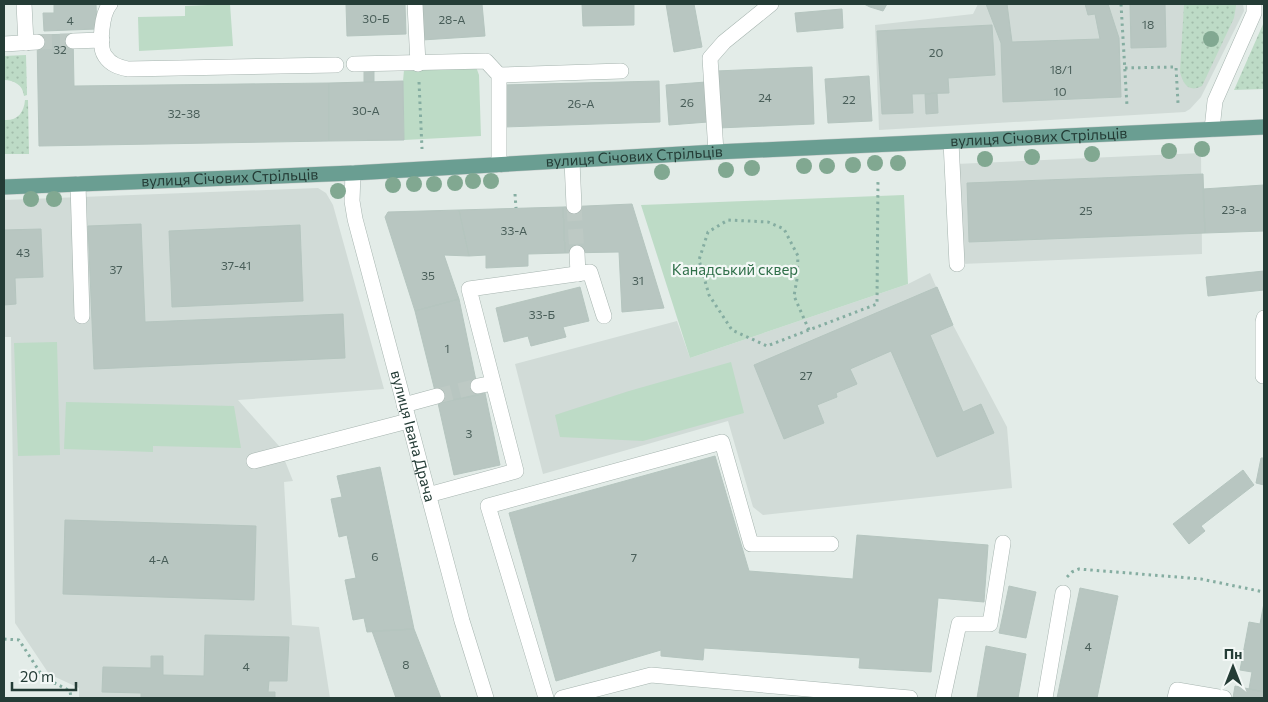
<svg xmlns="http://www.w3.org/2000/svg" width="1268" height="702" viewBox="0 0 1268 702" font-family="Commissioner,sans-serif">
  <defs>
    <pattern id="grass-dots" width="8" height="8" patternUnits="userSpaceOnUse" patternTransform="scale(1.25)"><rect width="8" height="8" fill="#bddbc6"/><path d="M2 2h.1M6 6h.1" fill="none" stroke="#a2bdab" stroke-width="1.8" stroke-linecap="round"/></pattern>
  </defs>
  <rect width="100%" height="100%" fill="#e3ece8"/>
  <path fill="#d1dbd7" d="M978 4H1243L1244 11 1201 97 1190 109 1185 112 879 130 875 25 973 14Z
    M1201 153 1202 254 961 264 956 164Z
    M318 188 326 193 333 205 384 389 238 400 279 446 293 481 284 482 292 625 319 627 330 698H79V688L49 674 15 623 11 337H4V200Z
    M930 273 953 325 1007 427 1012 488 763 515 753 507 728 421 543 474 515 364 677 321 690 358 908 284Z"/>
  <path fill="url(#grass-dots)" d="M1184 4H1236V6L1234 18 1202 86C1189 93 1183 84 1180 72Z
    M1264 22V89L1234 90Z
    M26 55 27 95 24 96C23 85 14 80 4 80V56Z
    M25 100H28L29 154H4V120C17 121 24 113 25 100Z"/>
  <path fill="#bddbc6" d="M230 4 233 46 139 51 138 17 185 16V6Z
    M475 64 479 75 481 136 404 140 403 81 404 70Z
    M904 195 908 284 690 358 641 205Z
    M57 342 60 455 18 456 14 343Z
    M731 362 744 413 643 441 560 437 555 415 629 391Z
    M66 402 234 406 241 448 153 446V452L64 449Z"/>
  <path fill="#b8c6c1" stroke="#b5c5bf" d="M54 4H96L97 29 44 31 43 13H54Z
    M346 4H405L406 34 347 36Z
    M420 4H482L485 36 422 40Z
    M582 4H634V25L583 26Z
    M666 4H694L702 47 674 52Z
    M864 4H887L883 11 870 7Z
    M986 4H1007L1012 42 1100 39 1095 14 1088 15 1085 4H1108L1119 38 1121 97 1003 102 1001 43Z
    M1130 4H1165L1166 47 1131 48Z
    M842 9 843 28 797 32 795 13Z
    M992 25 995 75 948 78 949 93 912 94 913 113 882 114 877 31Z
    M73 34 74 86 329 83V141L39 146 37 35Z
    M812 67 814 124 718 128 716 71Z
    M364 69H374V82H364Z
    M869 76 872 121 828 123 825 79Z
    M403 81 404 140 329 141V83Z
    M659 81 660 122 504 127 503 85Z
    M706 82 708 122 669 125 666 85Z
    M937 93 938 113 926 114 925 94Z
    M1203 174 1205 233 969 242 967 183Z
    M1264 185V231L1205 233 1203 189Z
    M632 204 664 308 622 312 619 252 565 253 563 207Z
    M563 207 565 253 528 254V266L486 268V255L469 256 459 210Z
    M459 210 469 256 444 255 459 299 415 311 385 217 388 212Z
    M141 224 145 322 343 314 345 358 94 369 88 226Z
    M300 225 303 301 172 307 169 231Z
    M41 229 43 277 15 278 16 304 4 305V230Z
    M1264 271V290L1208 296 1206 277Z
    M580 287 589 321 563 327 566 337 531 346 528 336 504 342 496 308Z
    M937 287 953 325 930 335 963 412 981 404 994 433 937 457 891 351 850 369 857 384 836 393 837 397 817 405 824 423 784 439 754 365Z
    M459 299 479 395 438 403 415 311Z
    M485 393 500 465 454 475 438 403Z
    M715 456 749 571 853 579 857 535 988 545 984 602 938 598 931 672 859 668 860 658 704 648 703 660 661 656V650L556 681 509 513Z
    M1261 458H1264V485L1256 483Z
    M380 467 414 629 367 632 364 618 353 620 345 580 356 578 347 535 339 537 331 499 342 497 337 476Z
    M1243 470 1254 485 1201 526 1205 531 1189 544 1173 524Z
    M65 520 256 526 254 600 63 594Z
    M1009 586 1036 592 1026 638 999 633Z
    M1080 588 1118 596 1097 698H1057Z
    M1264 603V692L1249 689 1252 672 1240 670 1249 622 1260 624Z
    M414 629 441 698H396L372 631Z
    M205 635 289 637 287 681H269L268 692H275V698H141V693L102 692 103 667 151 668V656H163V675L204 676Z
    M986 646 1026 654 1018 698H977Z
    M1235 686 1264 692V698H1233Z"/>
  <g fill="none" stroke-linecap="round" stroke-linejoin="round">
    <path stroke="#bdc9c4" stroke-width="15" stroke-dasharray="15 8" stroke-linecap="butt" d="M37 42 73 41
      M574 206 577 253
      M437 396 478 386"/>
    <g stroke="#a6b4af" stroke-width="16">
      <g id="minor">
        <path d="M24 4 26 43"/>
        <path d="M110 4C102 13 98 46 105 56 111 65 119 67 128 69L336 65"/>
        <path d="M415 4 418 64"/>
        <path d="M73 41 102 40"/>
        <path d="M4 44 37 42"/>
        <path d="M354 64 486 61 499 75V165"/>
        <path d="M499 75 621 71"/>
        <path d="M1212 129 1215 101 1254 13V4"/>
        <path d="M951 142 957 264"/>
        <path d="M716 152 710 58 724 42 771 4"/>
        <path d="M572 161 574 206"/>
        <path id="s1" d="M353 173 352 201 355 219 462 621 486 698"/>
        <path d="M78 184 82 316"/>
        <path d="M577 253 578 274"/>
        <path d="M1263 376V322L1264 318"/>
        <path d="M478 386 493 383"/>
        <path d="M404 405 437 396"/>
        <path d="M254 461 408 421"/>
        <path d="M428 495 516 471 469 289 590 272 604 316"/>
        <path d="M546 698 488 506 722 442 751 544H831"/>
        <path d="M562 698 651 675 910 698"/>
        <path d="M943 698 959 624H990L1003 543"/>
        <path d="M1045 698 1063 593"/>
        <path d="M1175 698 1177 690 1224 698"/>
      </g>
    </g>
    <g stroke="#c2c8c7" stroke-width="16">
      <g id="major">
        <path id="s2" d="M4 187 353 173 716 152 1264 127"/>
      </g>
    </g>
    <path stroke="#85ada1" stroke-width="3" stroke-dasharray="2.5 4" stroke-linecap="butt" d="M1121 4 1127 106
      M1125 68 1176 67 1178 103
      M419 82 422 149
      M515 194 516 208
      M809 330 794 296 797 279 798 256 784 229 768 222 728 220 708 232 699 260 709 295 732 330 767 346 877 304 878 179
      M1067 577 1072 572 1079 569 1201 579 1264 592
      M4 639 19 640 43 677 70 691 71 698"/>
    <use href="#minor" stroke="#fff" stroke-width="15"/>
    <use href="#major" stroke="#6a9e92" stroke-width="15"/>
  </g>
  <g fill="#81a891">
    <circle cx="1211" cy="39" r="8"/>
    <circle cx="1202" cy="149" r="8"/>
    <circle cx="1169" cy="151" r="8"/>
    <circle cx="1092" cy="154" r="8"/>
    <circle cx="1032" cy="157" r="8"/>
    <circle cx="985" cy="159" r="8"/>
    <circle cx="875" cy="163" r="8"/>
    <circle cx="898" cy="163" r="8"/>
    <circle cx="853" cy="165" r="8"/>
    <circle cx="804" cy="166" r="8"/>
    <circle cx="827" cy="166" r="8"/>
    <circle cx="752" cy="168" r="8"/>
    <circle cx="726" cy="170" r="8"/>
    <circle cx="662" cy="172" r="8"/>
    <circle cx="473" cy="181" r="8"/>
    <circle cx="491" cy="181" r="8"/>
    <circle cx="455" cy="183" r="8"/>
    <circle cx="414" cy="184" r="8"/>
    <circle cx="434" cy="184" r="8"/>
    <circle cx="393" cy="185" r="8"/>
    <circle cx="338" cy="191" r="8"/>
    <circle cx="31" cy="199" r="8"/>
    <circle cx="54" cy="199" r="8"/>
  </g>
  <g text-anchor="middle" stroke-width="4.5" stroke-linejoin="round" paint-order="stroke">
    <g font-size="12" fill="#495e59">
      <text x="376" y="23">30-Б</text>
      <text x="452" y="24">28-А</text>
      <text x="70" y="25">4</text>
      <text x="1148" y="29">18</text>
      <text x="60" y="54">32</text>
      <text x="936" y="57">20</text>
      <text x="1061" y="74">18/1</text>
      <text x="1060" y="96">10</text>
      <text x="765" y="102">24</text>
      <text x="849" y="104">22</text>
      <text x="687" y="107">26</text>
      <text x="581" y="108">26-А</text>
      <text x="366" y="115">30-А</text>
      <text x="184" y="118">32-38</text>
      <text x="1234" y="214">23-а</text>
      <text x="1086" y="215">25</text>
      <text x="514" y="235">33-А</text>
      <text x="23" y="257">43</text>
      <text x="236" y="270">37-41</text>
      <text x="116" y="274">37</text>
      <text x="428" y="280">35</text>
      <text x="638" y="285">31</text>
      <text x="542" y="319">33-Б</text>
      <text x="447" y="353">1</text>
      <text x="806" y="380">27</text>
      <text x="469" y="438">3</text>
      <text x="375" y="561">6</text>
      <text x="634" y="562">7</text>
      <text x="159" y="564">4-А</text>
      <text x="1088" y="651">4</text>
      <text x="406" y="669">8</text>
      <text x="246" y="671">4</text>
    </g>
    <g font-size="15" fill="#243c36" stroke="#f3f8f6">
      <text dy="5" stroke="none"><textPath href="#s2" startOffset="1036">вулиця Січових Стрільців</textPath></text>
      <text dy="5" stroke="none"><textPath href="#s2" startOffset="631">вулиця Січових Стрільців</textPath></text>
      <text dy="5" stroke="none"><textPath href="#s2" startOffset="226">вулиця Січових Стрільців</textPath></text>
      <text dy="5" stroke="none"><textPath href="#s1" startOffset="271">вулиця Івана Драча</textPath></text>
    </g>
    <g font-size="15" fill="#30704a" stroke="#f3f8f6">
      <text x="735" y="275">Канадський сквер</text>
    </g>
  </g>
  <rect width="1268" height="702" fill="none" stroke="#243c36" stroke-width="10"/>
  <g transform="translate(1233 667)" stroke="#f3f8f6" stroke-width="4" paint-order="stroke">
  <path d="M0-4L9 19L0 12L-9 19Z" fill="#243c36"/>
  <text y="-8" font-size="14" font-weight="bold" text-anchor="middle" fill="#243c36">Пн</text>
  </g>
  <path d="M12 682v8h64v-8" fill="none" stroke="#243c36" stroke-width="2.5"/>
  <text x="20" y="682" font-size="15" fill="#243c36" stroke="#f3f8f6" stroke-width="4" paint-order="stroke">20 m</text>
</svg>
